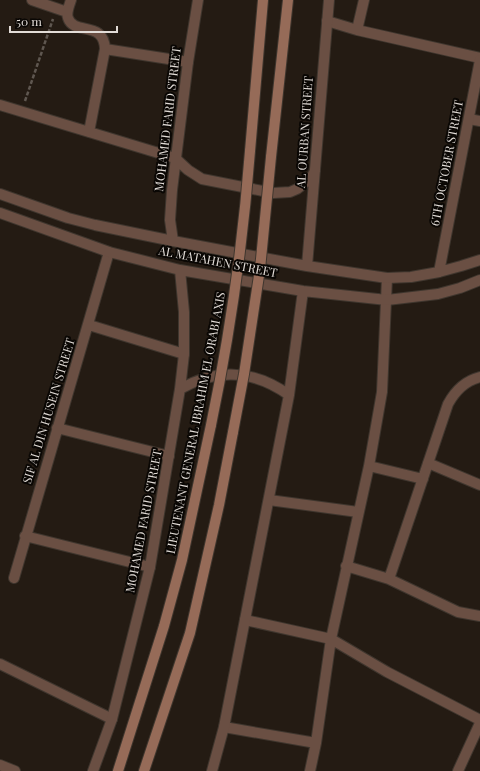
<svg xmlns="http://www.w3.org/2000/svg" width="480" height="771" viewBox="0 0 480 771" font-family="'Playfair Display',serif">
  <rect width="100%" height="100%" fill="#241b13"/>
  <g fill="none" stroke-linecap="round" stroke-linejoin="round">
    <g stroke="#3f362e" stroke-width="12">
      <path id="minor" d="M32 0 67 12
        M71 0C69 6 66 13 68 18 74 36 104 20 105 49L89 132
        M327 21 357 30 480 58
        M357 30 364 0
        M105 49 188 62
        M0 105 175 158
        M469 119 480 121
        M89 325 184 354
        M57 428 169 456
        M428 463 480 485
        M369 466 423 479
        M269 500 358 512
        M25 536 150 567
        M346 566 389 579 458 612 480 616
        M14 578 109 252
        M389 579 448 404C455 391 464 381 480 377
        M245 620 331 639 387 672 480 720
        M0 664 112 719
        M224 727 316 743
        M0 765 15 771
        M310 771 316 743 331 639 369 466 382 392 387 278
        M458 771 480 723"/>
    </g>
    <g stroke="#3f362e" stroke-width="12">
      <path id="tertiary" d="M175 158 188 170 202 179 273 193 290 192 297 189 311 178 315 171
        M0 194 68 218 95 225 173 241 307 266 387 278 411 277 439 272 461 266 480 260
        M0 213 109 252 180 270 303 291 387 300 438 294 460 288 480 280
        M173 241 170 220 172 190 188 62 198 0
        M307 266 329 0
        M439 272 480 60
        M180 389C217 368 254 370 289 395
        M93 771 112 719 150 567 180 389 184 354V312L180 270
        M212 771 224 727 289 395 303 291"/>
    </g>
    <g stroke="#3f362e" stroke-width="12">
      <path id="secondary" d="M250 151 263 0
        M271 157 288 0
        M118 771 164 626 182 560 211 425
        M144 771 190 633 219 505 233 432"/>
    </g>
    <path stroke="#5f5750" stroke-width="2.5" stroke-dasharray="4 2" stroke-linecap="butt" d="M25 101 53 19"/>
    <use href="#minor" stroke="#6a4f43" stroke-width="10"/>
    <use href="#tertiary" stroke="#6a4f43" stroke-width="10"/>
    <use href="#secondary" stroke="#966b58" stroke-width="10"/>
    <g stroke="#3f362e" stroke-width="12" stroke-linecap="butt">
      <path id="secondary-bridge" d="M211 425C230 334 243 244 250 151
        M233 432 244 374 260 269 271 157"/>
    </g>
    <use href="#secondary-bridge" stroke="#966b58" stroke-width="10"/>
  </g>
  <g text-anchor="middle" stroke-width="4" stroke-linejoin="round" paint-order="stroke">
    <g font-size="12" fill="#e2dcd7" stroke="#0a0704">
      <text transform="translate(168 119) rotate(-83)" y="4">MOHAMED FARID STREET</text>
      <text transform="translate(305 132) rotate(-86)" y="4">AL OURBAN STREET</text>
      <text transform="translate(447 163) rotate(-79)" y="4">6TH OCTOBER STREET</text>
      <text transform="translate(218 262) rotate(11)" y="4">AL MATAHEN STREET</text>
      <text transform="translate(49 411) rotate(-73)" y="4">SIF AL DIN HUSEIN STREET</text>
      <text transform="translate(196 423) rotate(-79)" y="4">LIEUTENANT GENERAL IBRAHIM EL ORABI AXIS</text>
      <text transform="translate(144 521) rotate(-79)" y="4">MOHAMED FARID STREET</text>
    </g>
  </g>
  <path d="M10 26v6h107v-6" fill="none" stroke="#e2dcd7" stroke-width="2"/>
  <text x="16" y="26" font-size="12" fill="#e2dcd7" stroke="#0a0704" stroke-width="3" paint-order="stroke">50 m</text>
</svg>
